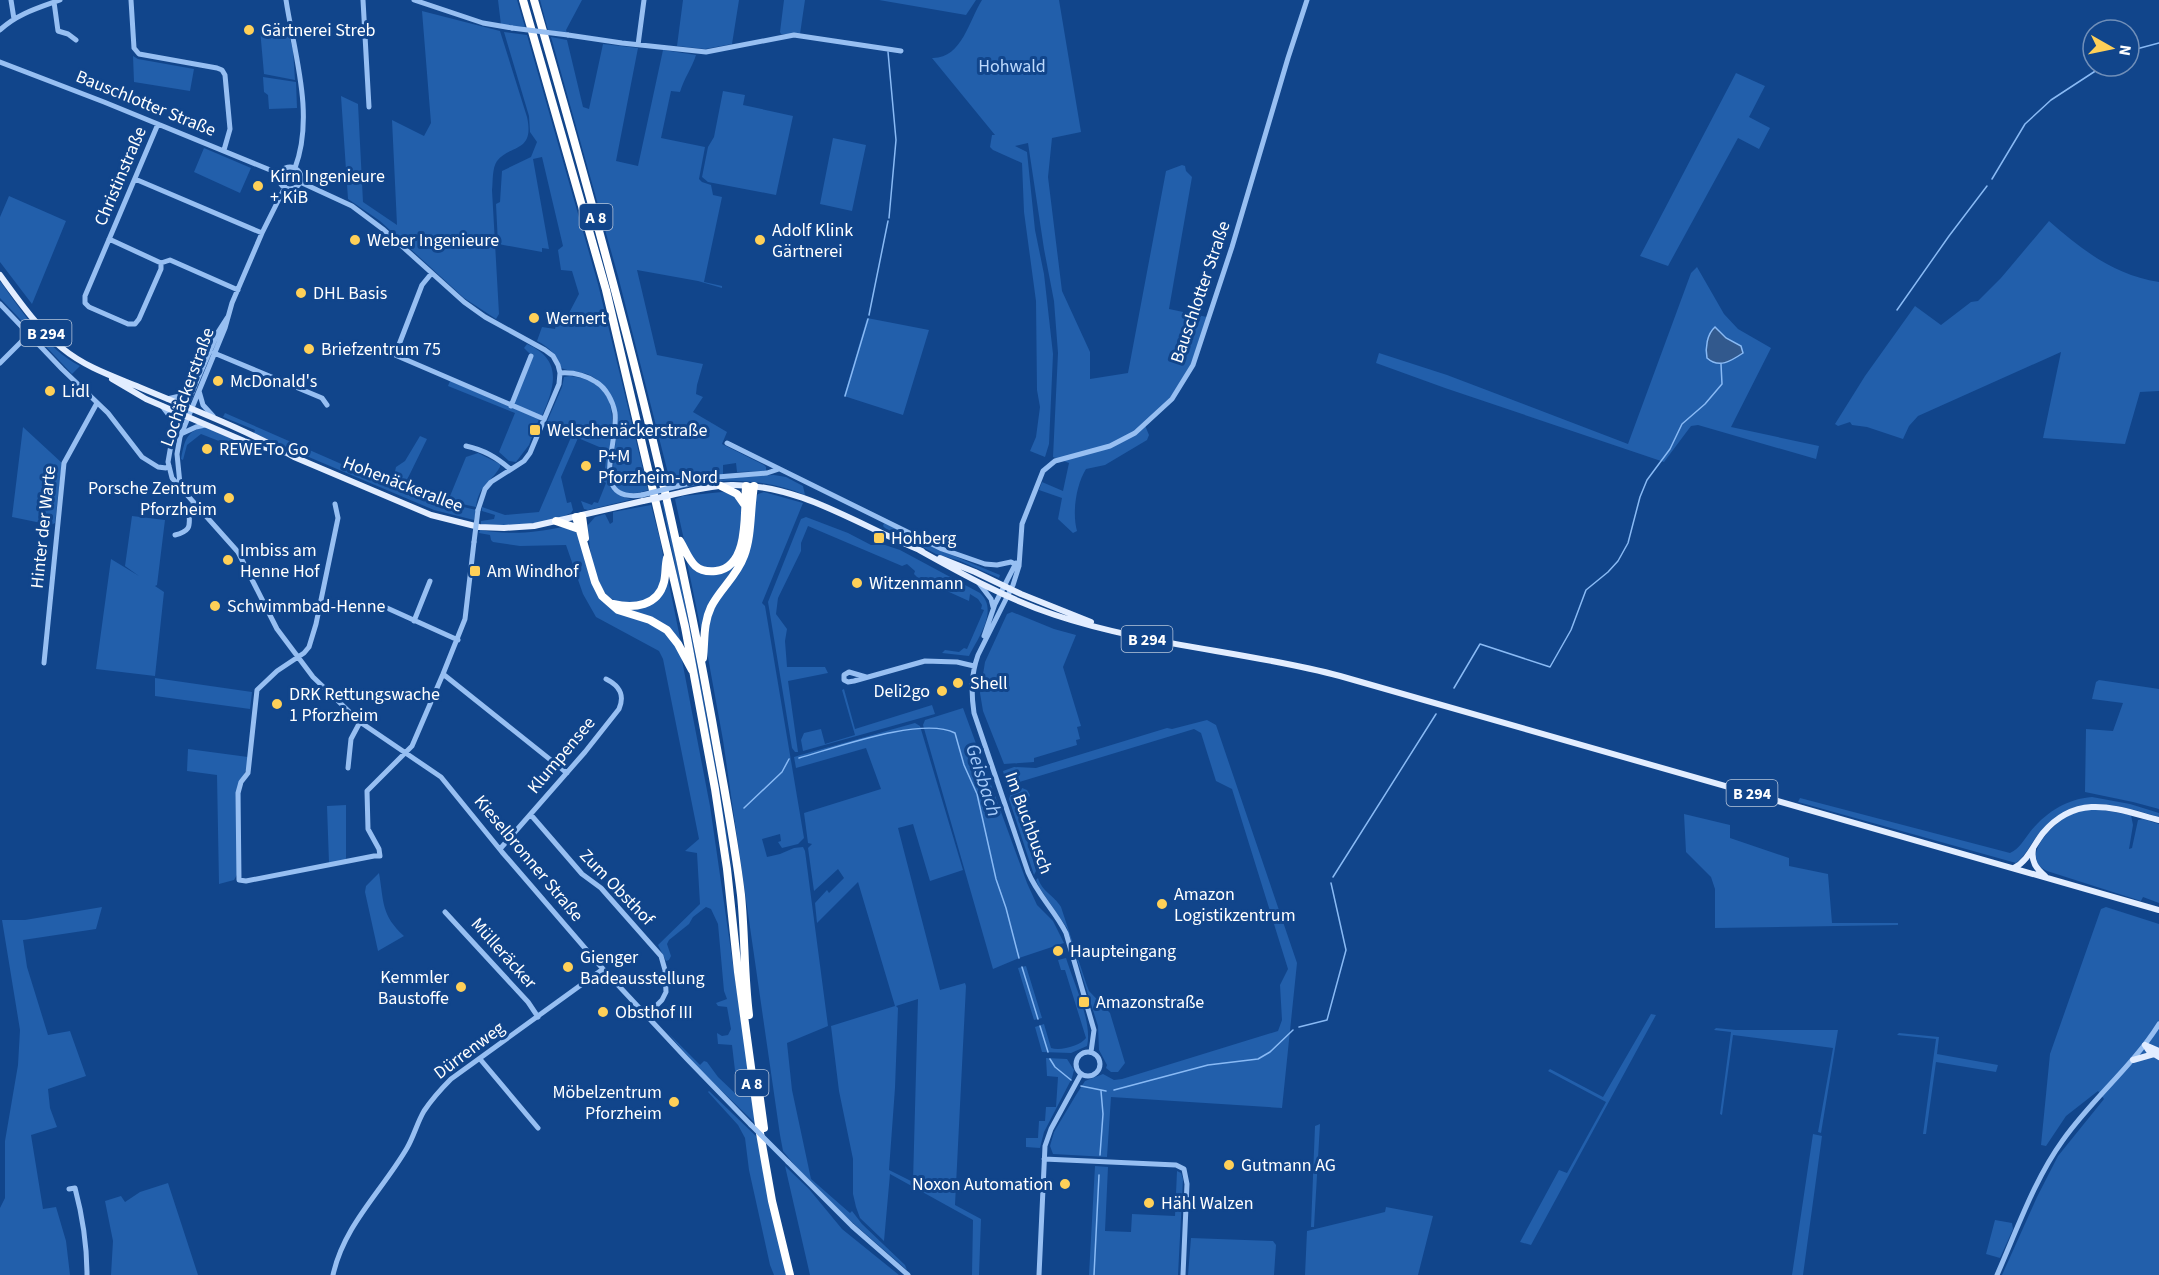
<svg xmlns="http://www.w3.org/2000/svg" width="2159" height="1275" viewBox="0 0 2159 1275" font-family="'Source Sans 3',sans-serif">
  <rect width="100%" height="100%" fill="#11458b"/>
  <path fill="#225fab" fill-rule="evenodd" d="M498 0H517L525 27 501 25Z
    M540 0H582L566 30 567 33 548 30Z
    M683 0H739L732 44 705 49 677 46Z
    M784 0H805L800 34H781L780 32Z
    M879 0H976L966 15Z
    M982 0H1059L1081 132 1052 138 1048 177 1062 291 1090 352V379L1128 373 1166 171 1182 165 1185 166 1186 171 1192 177 1169 309 1207 317 1191 364 1171 397 1144 423 1149 435 1147 440 1105 465 1086 469C1076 485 1072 513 1077 531L1073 533 1058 519 1062 498 1039 490 1042 482 1063 491 1069 463 1053 457 1058 353 1054 301 1044 249 1028 143 1015 146 1027 152 1035 230 1044 274 1053 354 1049 444 1045 457 1030 451 1036 437 1040 407 1037 390 1036 301 1024 212 1022 163 993 150 990 147 992 135H995L932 58C962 59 969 20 982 0Z
    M422 11 500 31 527 117C535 153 510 144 497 161 492 168 493 181 492 190L499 314 496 319 464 298 380 221 348 199 341 96 358 104 363 202 397 225 392 120 424 136 431 123Z
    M260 29H265V34L288 32 293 50 295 80 264 74Z
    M504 32 527 35 598 284 648 490C644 491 639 493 635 493 596 502 622 432 617 415 616 409 601 383 596 379 586 370 572 373 561 368 557 355 549 347 537 341L542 327 555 329 559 312 569 313 579 294 572 271 561 270 558 250 563 246 542 157 533 159 549 249 542 248V252L498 244 496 204 500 202 502 171 531 157 537 142 530 132 529 116Z
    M551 37 567 40 583 107 589 109 603 44 638 48 616 161 638 166 663 50 696 55C692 68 684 78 680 92L671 91 661 138 705 147 699 179 702 182 711 185 713 195 722 197 704 282 722 286V288L698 281 637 270 657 355 703 364 697 385 696 394 703 397 693 412 727 432 722 444 764 465 766 467V471L737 472 736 463 723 465V474L671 485 618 276Z
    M133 56 138 59 194 69 190 91 134 82Z
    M1736 73 1765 86 1749 117 1770 128 1759 149 1738 138 1668 266 1640 256Z
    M263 77 296 82 297 108 269 109 268 95 264 92Z
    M723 91 745 95 743 105 793 116 776 195 708 182 702 177 708 147 714 137Z
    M833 138 866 145 852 211 820 204Z
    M204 148 251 168 240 193 194 172Z
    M9 196 66 221 32 304 0 262V217Z
    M2049 221C2082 250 2114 275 2159 282V391L2140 392 2125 444 2043 438 2061 352 1918 416 1909 426 1903 439 1867 427 1852 425 1850 422 1838 426 1835 424 1865 376 1915 306 1941 325 1971 302 1978 301 2001 278Z
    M1697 267 1724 314 1738 329 1771 348 1731 427 1819 446 1816 459 1698 425 1691 426 1664 462 1445 388 1376 363 1379 353 1447 375 1628 444 1691 273Z
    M0 281C22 312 46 348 80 366L72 374 0 298Z
    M867 318 929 330 903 415 844 396Z
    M527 344C563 360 555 386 542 416L513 404 533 357 524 348Z
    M570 376C656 386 574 494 633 499L588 510 584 509 581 501 592 505 594 502 598 503 606 483 603 481 607 453 604 449 578 438 561 477 567 503 571 502 573 510 571 513C545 526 509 526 481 525V521L494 519 495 515 482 511V507L505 515 539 512 572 435 546 424 562 387 564 377Z
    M450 381 539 419 529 445 516 462 509 461 499 452 515 413 448 386Z
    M225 413 410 494 476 510 474 520 434 510 278 444 254 433 255 430 223 417Z
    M23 427 62 463 55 523 51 525 12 517Z
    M201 428H207L237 441 224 443 201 434 187 445 183 460 181 459C184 445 185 432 201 428Z
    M420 436 427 439 405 484 396 480 394 476 396 467 405 461Z
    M478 453 500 464V467C491 483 479 484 476 507L448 501 466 457Z
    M774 475 786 477 803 486 805 495C776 483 741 478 711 482 700 484 688 488 678 489 710 480 741 476 774 475Z
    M722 492 731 493 742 504 739 545 731 562 711 569 695 563 686 549 675 499 683 496Z
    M764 492 803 503 762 603 765 606 804 838 798 844 782 848 778 842 781 841 780 834 762 839 767 857 780 854 794 848 803 847 805 851 828 1026 787 1043 792 1090 811 1179 850 1213 852 1211 862 1224 905 1265 907 1270 837 1209 797 1168 783 1151 780 1135 723 740 707 652 710 613 739 571 755 498 758 494Z
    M662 502H664C691 627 715 754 734 881L695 662Z
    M651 505C656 526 665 551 664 574 661 605 618 615 602 589 593 575 588 541 588 525L595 517 605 514 610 524 613 522V512Z
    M132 516 165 520 157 585 155 586 164 592 155 676 96 669 111 559 139 576 125 566Z
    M806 517 848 533 871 545H885L900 550 980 593C999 610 978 638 969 656L942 653 945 650 959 652 964 648 967 649 984 610 981 609 982 605 978 599 970 594 969 601 918 578 914 574 915 571 907 564 902 566 808 526 801 543V551L778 598 776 614 787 629 785 641 787 667H825L828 673 788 681 798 752H795L792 748 768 602 801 519Z
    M884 523 942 551 1000 575 999 578 960 561 936 554 885 528 883 526Z
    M563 527 578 533 601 599 613 610 647 621 668 633 681 655 710 806 756 1124 698 1068 668 1033 700 1065 704 1061 707 1062 718 1077 738 1096 732 1045 718 1044 717 1033 722 1036 728 1035 731 1029 727 1007 718 1006 716 1003 727 999 724 991 718 924 711 909 706 907 693 917 689 924 669 940 667 944 671 956 669 960 666 961 658 945 700 904 697 853 685 851 699 839 663 659 659 651 596 617 583 594 566 545 520 546 493 542 491 540 490 535 479 533 480 530C513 535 531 533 563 527Z
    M742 555 702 630H701L687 562 713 574Z
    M668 579 681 643 675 636 622 608 644 606Z
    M1012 612 1054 629 1076 635 1063 667 1081 726 1077 727 1080 739 1076 740 1077 745 1034 758V762L1004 764 983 711 980 693 985 662 1007 614Z
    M155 678 252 692 250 709 155 696Z
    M2099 680 2159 689V809L2133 802 2085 792 2086 729 2113 731 2123 703 2092 699 2096 682Z
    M844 689 855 729 932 705 935 714 803 751 801 740 804 733 821 729 825 744 855 735 842 690Z
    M963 708 1027 883 1037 905 1053 921 1064 943 1019 958 993 969 923 725 925 720Z
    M1207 720 1216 725 1297 963 1282 1108 1111 1097 1107 1157 1053 1154 1050 1146 1054 1132 1076 1095 1085 1081 1103 1074 1114 1080 1122 1079 1278 1031 1282 1020 1280 985 1288 969 1232 789 1216 781 1201 733 1194 729 1013 784 1006 782 1003 771 1014 767 1036 768 1167 728 1172 729Z
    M915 723 920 726 963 870 930 881 913 824 898 828 940 990 965 983 966 986 955 1205 981 1219 979 1275H972L973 1220 890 1174 884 1241 860 1218 856 1207 853 1194V1159L839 1091 831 1026 895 1006 858 882 817 923 815 903 827 890 829 893 844 878 838 869 814 891 808 848 812 844 808 843 804 813 881 789 866 748 796 768 794 757 804 754ZM918 999 913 1182 889 1170 895 1088 898 1008 896 1006Z
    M188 749 248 757 247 768 241 781 238 873 234 880 219 884 217 775 187 771Z
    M1022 788 1027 790 1030 795 1021 819 1036 871 1034 875 1009 799 1011 793Z
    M2092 797 2130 804 2159 813V817C2114 804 2078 792 2042 830 2032 840 2027 855 2016 863L1798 802 1800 798 2010 853C2019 849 2024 840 2030 832 2046 812 2067 799 2092 797Z
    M346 805V860L329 863 327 806Z
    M2097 809 2131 815 2133 825 2129 849 2132 848 2138 820 2143 819 2159 824V903L2143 897 2141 901 2047 871C2018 858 2053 823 2070 815 2078 810 2088 810 2097 809Z
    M1684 814 1730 825V838L1789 858V866L1828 874 1832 923H1898V925L1715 928V889L1711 877 1686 852Z
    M379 873C384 902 381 915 404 936L378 951 365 892 366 886Z
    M1038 878C1042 892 1054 895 1061 907L1086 983 1089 991 1110 1013 1125 1063 1118 1072H1111L1106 1068 1107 1065 1099 1050 1098 1026 1067 928 1039 887 1036 880Z
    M102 907 96 929 23 940 27 967 48 1035 70 1031 86 1076 48 1089 50 1108 57 1127 31 1135 43 1209 56 1207 66 1241 70 1275H0V1208L5 1198V1141L18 1065 20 1030 2 920H25Z
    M2106 907 2159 924V1275H2002L2037 1197 2058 1156 2104 1099 2098 1091 2066 1116 2046 1146 2041 1145 2050 1054 2101 909Z
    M1066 958C1073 981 1093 1023 1087 1046L1071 1053 1042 1052 1035 1027 1044 1024 1051 1048C1061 1051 1080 1046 1086 1038L1065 970H1061L1058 960Z
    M1026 966 1042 1018 1034 1020 1018 968Z
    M1651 1014 1656 1015 1531 1245 1520 1242 1559 1170 1567 1173 1606 1102 1548 1071 1550 1069 1603 1097Z
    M1716 1028 1736 1030H1838L1821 1133 1818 1132 1833 1048 1733 1035 1722 1115 1720 1114 1731 1032 1714 1030Z
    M1899 1033 1939 1037 1937 1054 1998 1065 1996 1072 1936 1062 1926 1134H1923L1936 1039 1897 1035Z
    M1046 1058 1067 1059 1074 1070 1072 1078 1044 1132 1040 1148 1026 1147V1138H1038L1039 1121H1045L1046 1107H1056L1058 1077 1047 1076Z
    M709 1091 758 1138 788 1275H774L770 1265 749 1170 745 1138 738 1125 708 1092Z
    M1320 1124 1314 1227H1311L1315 1126Z
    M1813 1134 1822 1136 1803 1275H1792Z
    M785 1166 809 1189 842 1229 899 1275H810Z
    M1095 1166 1108 1167 1105 1231 1131 1232 1132 1214 1175 1216 1177 1171 1181 1173 1183 1179 1178 1275H1089Z
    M168 1183 198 1275H111L113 1241 105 1201 121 1196 125 1202 140 1192Z
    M1386 1207 1433 1216 1418 1275H1305L1307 1231 1385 1212Z
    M1995 1220 2012 1223 2013 1229 2000 1258 1986 1254Z
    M1191 1238 1273 1241 1276 1245 1274 1275H1188Z"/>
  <path fill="#32598d" stroke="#89baf5" stroke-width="1.5" d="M1715 327 1726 338 1741 346 1743 353C1731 361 1719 369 1707 358 1705 348 1707 334 1715 327Z"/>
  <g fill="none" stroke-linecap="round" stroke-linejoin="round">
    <path stroke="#89baf5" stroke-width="1.5" d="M2129 51 2159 43
      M888 52 896 140 889 218
      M1992 179 2025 124 2051 100 2103 66
      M1897 310 1949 236 1987 186
      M869 315 888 221
      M845 396 868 319
      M1454 688 1480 644 1550 667 1571 630 1586 590 1608 572 1618 561 1628 543 1640 497 1647 480 1670 449 1682 424 1705 404 1722 384 1721 364
      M799 758C835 748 922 716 955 733L964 765 977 794 996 879 1006 908 1019 958
      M744 808 782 772 789 759
      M1333 877 1436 714
      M1022 967 1038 1019
      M1040 1026 1048 1052
      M1299 1027 1327 1020 1346 950 1331 883
      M1050 1059 1055 1067 1071 1080
      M1081 1086 1106 1091
      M1114 1090 1208 1065 1258 1059 1270 1052 1293 1030
      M1100 1155 1103 1114 1101 1091
      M1094 1275 1099 1175"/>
    <path stroke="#97bff2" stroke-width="5" d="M11 0 14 19
      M131 0 134 48 139 54 217 68 222 70 225 75 230 129 224 150
      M286 0C294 53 315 115 295 168
      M363 0 369 107
      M414 0 483 23 512 28
      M54 2 58 31 68 34 76 40
      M0 30C17 14 38 8 60 0
      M568 35 622 43 706 52 794 35 901 51
      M638 45 644 0
      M0 62 104 102 280 174
      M279 178a11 11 0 1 1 22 0a11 11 0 1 1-22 0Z
      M135 179 262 233
      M300 182 352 206 384 230 464 302 485 317 545 350 553 356 558 365 560 373 559 384 530 453 524 461 491 482 485 489 478 510
      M109 239 161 263V269L139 319 135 324H128L89 307 85 303V296L158 124
      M161 263 170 260 238 290
      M431 274 422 285 395 355 544 419
      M0 304 62 369 108 413 142 457 158 467 166 468 169 466
      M227 318 218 332 172 439 168 462 172 478 238 552 277 629 313 677 360 722 441 777 502 852 603 969 687 1059 751 1125
      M214 353 322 398 327 405
      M0 363 29 334
      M560 373C573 372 585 375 596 382 606 388 613 401 615 413 619 442 588 503 642 495
      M199 391 203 405 213 416
      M167 399 180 396 191 389
      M162 406 171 418 174 429
      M511 406 531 356
      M183 433 196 427 205 425
      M727 443 942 549 985 564 997 565 1011 562 1019 566
      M466 446C484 450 496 457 510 469
      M180 484 177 454 180 437 225 328 232 303 262 233 285 187
      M678 486 717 477 767 473 779 469
      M335 504 338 518 316 624 309 647 304 653 277 671 257 690 248 773 241 782 238 793 239 880 246 881 374 856H380L379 849 368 829 367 791 412 746 443 674 465 619 474 542
      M175 535C200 529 182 518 194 503
      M978 582 991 599 993 607
      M377 608H387L458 640
      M414 621 430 581
      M984 636 995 604 1016 563
      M44 663 64 463 97 403
      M443 674 567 773
      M866 677 849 672 844 675V680L848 682 854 681 925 661 957 662 974 666
      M348 768 351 739 360 722
      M531 815 582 874 601 888 661 956 665 970 666 992 662 1000 646 1016
      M500 849 585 752 619 709C625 695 620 686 606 679
      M445 912 528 1002 538 1017
      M1076 1064a12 12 0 1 1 24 0a12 12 0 1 1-24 0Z
      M1091 1052 1094 1030 1066 933C1055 911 1037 894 1028 872L974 713C971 692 971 675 978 655L1013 585 1019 566 1022 524 1043 471 1055 461 1110 446 1135 433 1172 399 1193 365 1232 247 1288 58 1307 0
      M480 1059 538 1128
      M1044 1159 1176 1165 1184 1169 1187 1184 1183 1275
      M788 1162 852 1226 908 1275
      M69 1189 75 1188C83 1218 87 1244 87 1275
      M333 1275C344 1225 382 1191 407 1148 414 1136 417 1123 424 1111 432 1099 441 1089 451 1079L603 969
      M1039 1275 1045 1146 1051 1129 1081 1074
      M1997 1275C2017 1230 2034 1180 2063 1140 2092 1099 2132 1067 2159 1024"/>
    <path stroke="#e2edff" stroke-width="6" d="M0 275C19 301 37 327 62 348 85 367 112 376 139 387 191 409 245 429 294 457L431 515 479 527 504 528 534 526 643 501
      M112 379 146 399 244 441 283 453
      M667 496C688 491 709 486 731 485 801 484 859 526 922 551
      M919 550C962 574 1007 599 1055 615 1148 646 1246 651 1340 676L2159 910
      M940 558 975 572 1021 594 1091 622
      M2033 849C2031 862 2036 868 2045 876
      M2014 868C2028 861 2034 844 2043 833 2078 792 2116 809 2159 820
      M2145 1045 2149 1051 2159 1057
      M2145 1045 2159 1051
      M2133 1060 2154 1054"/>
    <path stroke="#fff" stroke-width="8" d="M523 0 606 290 685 627 715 789 727 869 738 972 760 1133 772 1201 790 1275
      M534 0C603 238 668 475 712 720 722 778 734 836 741 895 745 935 744 975 749 1015
      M721 486 737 494 744 504
      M582 516 585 538
      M576 517 595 582 602 596 618 610 650 620 667 630 678 644 692 670
      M556 521 579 529
      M680 541C689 556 692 574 716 571 750 567 744 511 746 486
      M613 604C634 609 658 606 664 582 666 574 665 566 667 558
      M703 658C705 640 703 624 711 607 720 589 737 576 744 556 752 535 750 509 754 486
      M757 1077 764 1128"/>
    <path stroke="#97bff2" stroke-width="5" d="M512 28 568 35
      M642 495 678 486
      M474 542 478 510
      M751 1125 788 1162"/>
    <path stroke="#e2edff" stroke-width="6" d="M643 501 667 496"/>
  </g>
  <g fill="#ffd058" stroke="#11458b" stroke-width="2">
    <circle cx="249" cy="30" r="6"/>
    <circle cx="258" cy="186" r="6"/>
    <circle cx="355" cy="240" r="6"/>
    <circle cx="760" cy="240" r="6"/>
    <circle cx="301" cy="293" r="6"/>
    <circle cx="534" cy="318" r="6"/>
    <circle cx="309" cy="349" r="6"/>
    <circle cx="218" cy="381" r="6"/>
    <circle cx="50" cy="391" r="6"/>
    <rect x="529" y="424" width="12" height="12" rx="3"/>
    <circle cx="207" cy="449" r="6"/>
    <circle cx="586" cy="466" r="6"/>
    <circle cx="229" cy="498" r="6"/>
    <rect x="873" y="532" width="12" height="12" rx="3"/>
    <circle cx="228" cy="560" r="6"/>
    <rect x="469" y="565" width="12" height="12" rx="3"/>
    <circle cx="857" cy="583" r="6"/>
    <circle cx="215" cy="606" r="6"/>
    <circle cx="958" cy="683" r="6"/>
    <circle cx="942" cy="691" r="6"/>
    <circle cx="277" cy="704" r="6"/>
    <circle cx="1162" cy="904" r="6"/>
    <circle cx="1058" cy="951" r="6"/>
    <circle cx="568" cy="967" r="6"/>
    <circle cx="461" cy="987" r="6"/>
    <rect x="1078" y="996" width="12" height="12" rx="3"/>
    <circle cx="603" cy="1012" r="6"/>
    <circle cx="674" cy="1102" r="6"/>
    <circle cx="1229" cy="1165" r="6"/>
    <circle cx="1065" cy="1184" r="6"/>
    <circle cx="1149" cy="1203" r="6"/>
  </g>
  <g text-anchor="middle" stroke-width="6" stroke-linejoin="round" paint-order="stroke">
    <g fill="#11458b" stroke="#b8c7dc" stroke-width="1.5">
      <rect x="579.5" y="204" width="33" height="26" rx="4.5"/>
      <rect x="20.5" y="320" width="51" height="26" rx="4.5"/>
      <rect x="1121.5" y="626" width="51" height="26" rx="4.5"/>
      <rect x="1726.5" y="780" width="51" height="26" rx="4.5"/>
      <rect x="735.5" y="1070" width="33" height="26" rx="4.5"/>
    </g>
    <g font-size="16" font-weight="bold" fill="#fff">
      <text x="596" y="223">A 8</text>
      <text x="46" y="339">B 294</text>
      <text x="1147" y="645">B 294</text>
      <text x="1752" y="799">B 294</text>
      <text x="752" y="1089">A 8</text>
    </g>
    <g font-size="18" fill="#fff" stroke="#11458b" text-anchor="start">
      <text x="261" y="36">Gärtnerei Streb</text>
      <text x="270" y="182">Kirn Ingenieure<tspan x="270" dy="21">+ KiB</tspan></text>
      <text x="772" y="236">Adolf Klink<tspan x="772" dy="21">Gärtnerei</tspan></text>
      <text x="367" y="246">Weber Ingenieure</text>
      <text x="313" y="299">DHL Basis</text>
      <text x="546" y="324">Wernert</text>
      <text x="321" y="355">Briefzentrum 75</text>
      <text x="230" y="387">McDonald's</text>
      <text x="62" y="397">Lidl</text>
      <text x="547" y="436">Welschenäckerstraße</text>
      <text x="219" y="455">REWE To Go</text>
      <text x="598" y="462">P+M<tspan x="598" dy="21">Pforzheim-Nord</tspan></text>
      <text x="217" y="494" text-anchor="end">Porsche Zentrum<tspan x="217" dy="21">Pforzheim</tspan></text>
      <text x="891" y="544">Hohberg</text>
      <text x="240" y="556">Imbiss am<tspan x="240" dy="21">Henne Hof</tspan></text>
      <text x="487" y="577">Am Windhof</text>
      <text x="869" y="589">Witzenmann</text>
      <text x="227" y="612">Schwimmbad-Henne</text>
      <text x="970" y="689">Shell</text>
      <text x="930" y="697" text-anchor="end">Deli2go</text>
      <text x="289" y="700">DRK Rettungswache<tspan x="289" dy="21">1 Pforzheim</tspan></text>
      <text x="1174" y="900">Amazon<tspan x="1174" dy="21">Logistikzentrum</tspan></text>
      <text x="1070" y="957">Haupteingang</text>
      <text x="580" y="963">Gienger<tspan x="580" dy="21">Badeausstellung</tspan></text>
      <text x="449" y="983" text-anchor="end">Kemmler<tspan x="449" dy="21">Baustoffe</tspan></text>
      <text x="1096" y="1008">Amazonstraße</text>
      <text x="615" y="1018">Obsthof III</text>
      <text x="662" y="1098" text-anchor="end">Möbelzentrum<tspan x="662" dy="21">Pforzheim</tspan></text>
      <text x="1241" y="1171">Gutmann AG</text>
      <text x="1053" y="1190" text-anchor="end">Noxon Automation</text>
      <text x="1161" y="1209">Hähl Walzen</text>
    </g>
    <g font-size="18" fill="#bedafd" stroke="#11458b">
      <text x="1012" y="72">Hohwald</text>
    </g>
    <g font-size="18" fill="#fff" stroke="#11458b">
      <text transform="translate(146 103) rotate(22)" y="6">Bauschlotter Straße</text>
      <text transform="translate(120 176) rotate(-67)" y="6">Christinstraße</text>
      <text transform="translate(1200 292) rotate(-71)" y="6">Bauschlotter Straße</text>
      <text transform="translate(187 387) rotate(-70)" y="6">Lochäckerstraße</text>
      <text transform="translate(403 484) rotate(21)" y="6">Hohenäckerallee</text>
      <text transform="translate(43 527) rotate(-84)" y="6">Hinter der Warte</text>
      <text transform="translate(561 755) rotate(-50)" y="6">Klumpensee</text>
      <text transform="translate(1029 823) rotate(70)" y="6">Im Buchbusch</text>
      <text transform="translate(529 858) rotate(50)" y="6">Kieselbronner Straße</text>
      <text transform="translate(617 887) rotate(46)" y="6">Zum Obsthof</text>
      <text transform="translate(504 953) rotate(48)" y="6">Mülleräcker</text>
      <text transform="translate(469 1050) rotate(-37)" y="6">Dürrenweg</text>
    </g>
    <g font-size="20" font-style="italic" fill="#a3c9f9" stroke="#11458b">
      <text transform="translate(984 780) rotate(72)" y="7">Geisbach</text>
    </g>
  </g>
  <g transform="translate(2111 48) rotate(99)"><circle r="28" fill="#11458b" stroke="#708fb9" stroke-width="1.5"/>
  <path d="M0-4.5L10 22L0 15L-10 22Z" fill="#ffd058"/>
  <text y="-9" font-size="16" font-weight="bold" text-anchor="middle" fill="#ffffff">N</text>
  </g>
</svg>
